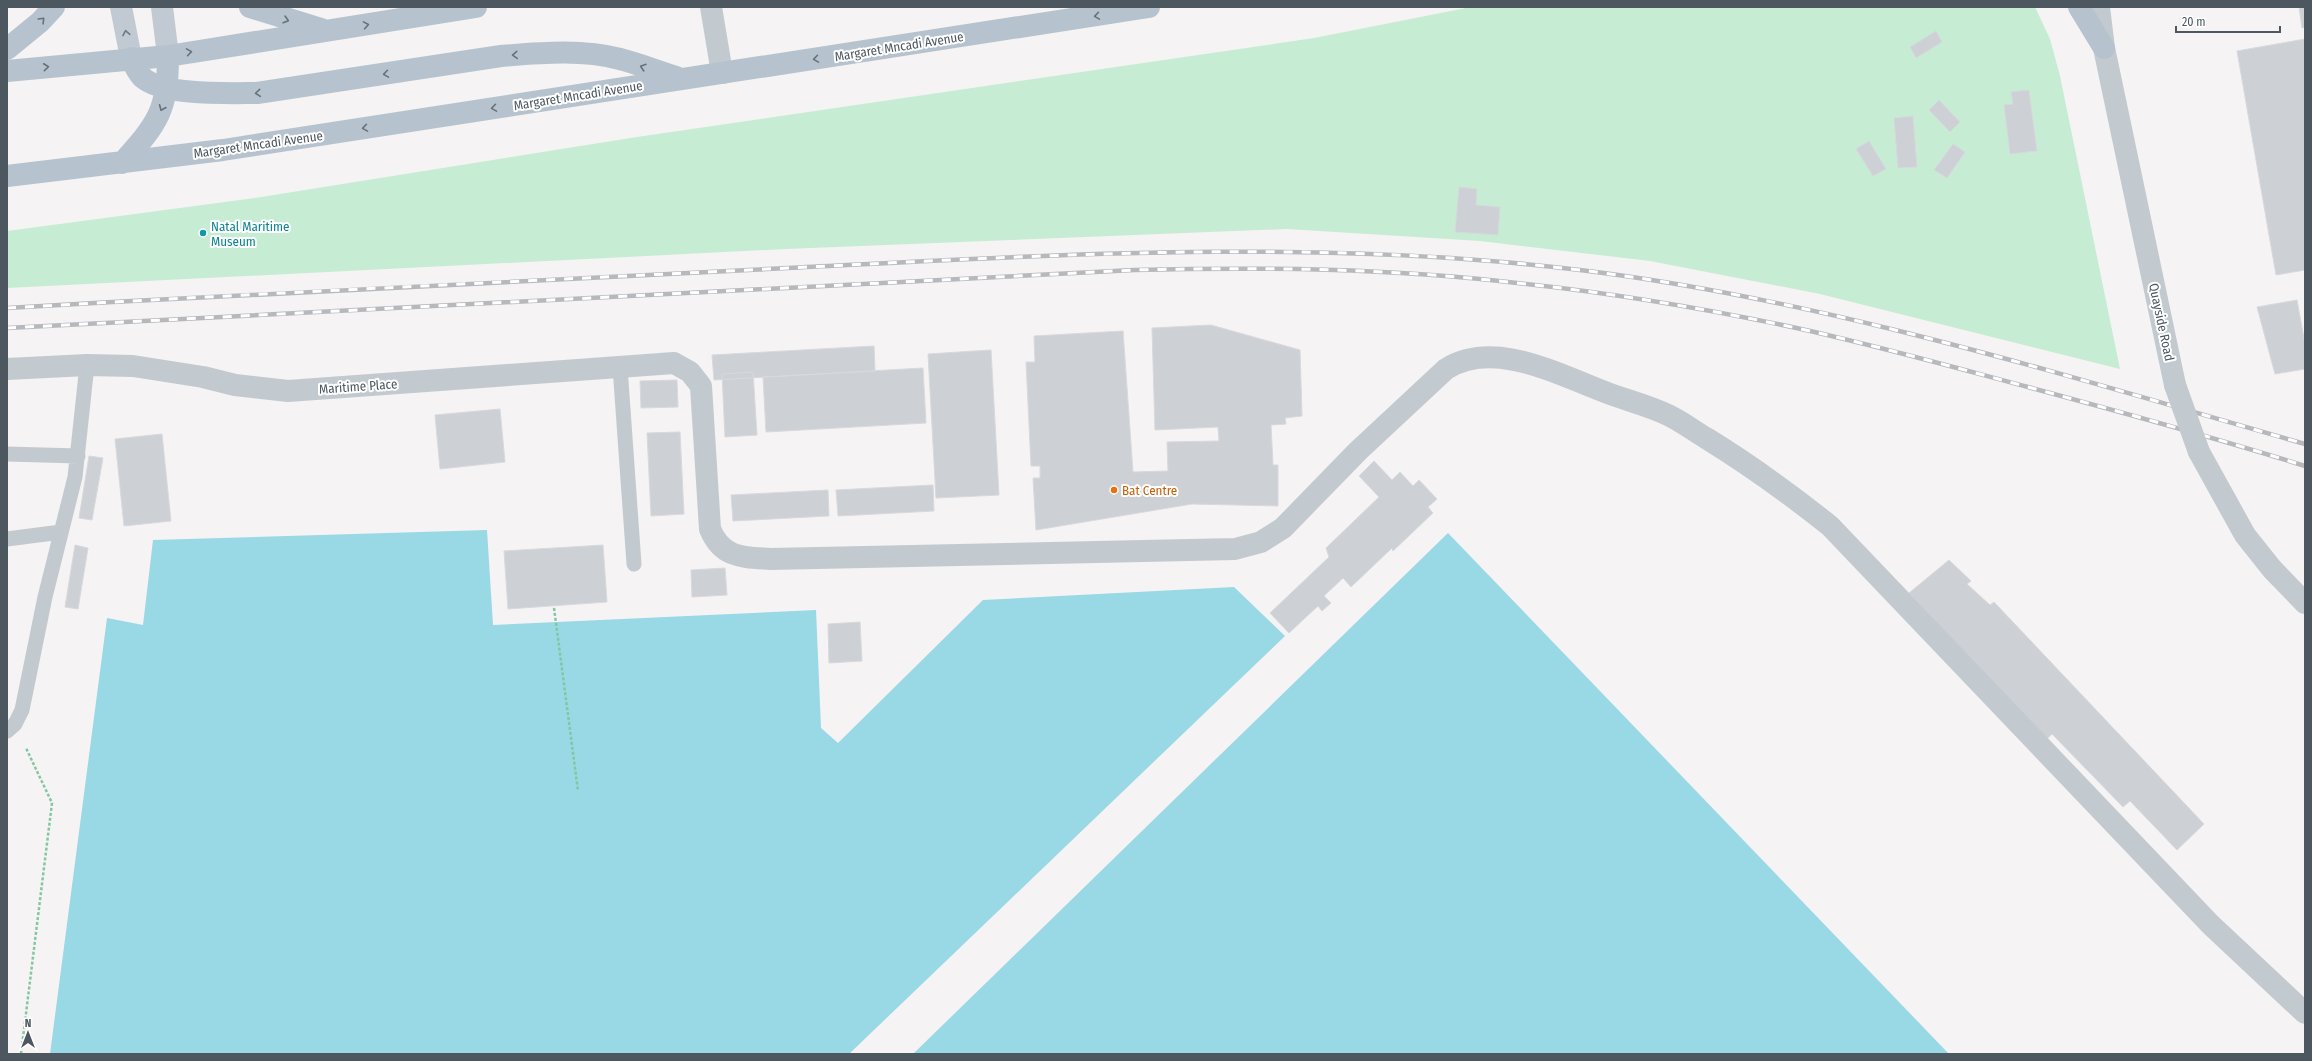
<svg xmlns="http://www.w3.org/2000/svg" width="2312" height="1061" viewBox="0 0 2312 1061" font-family="'Fira Sans Condensed',sans-serif">
  <rect width="100%" height="100%" fill="#f5f3f3"/>
  <path fill="#c7ecd4" d="M1471 7H2035L2050 39 2060 76 2120 369 1820 294 1650 261 1480 241 1287 229 786 249 7 288V231L255 198 637 137 1314 38Z"/>
  <path fill="#99d8e5" d="M487 530 493 625 816 610 821 728 838 743 983 600 1234 587 1285 636 849 1054H50L107 618 143 625 153 540Z
    M1448 533 1949 1054H913Z"/>
  <path fill="#cdd0d4" stroke="#d8d9dd" d="M2299 7H2305V27L2302 28Z
    M1936 31 1942 42 1916 58 1910 47Z
    M2305 39V270L2276 275 2237 51Z
    M2029 90 2037 151 2010 154 2004 105 2013 104 2011 92Z
    M1939 100 1960 122 1950 132 1929 110Z
    M1913 116 1917 167 1898 168 1894 118Z
    M1869 141 1886 169 1873 176 1856 149Z
    M1953 144 1965 152 1947 178 1934 170Z
    M1459 187 1477 189 1476 205 1500 207 1498 235 1455 232Z
    M2297 300 2305 344V369L2275 374 2257 307Z
    M1211 325 1300 350 1302 416 1285 418 1286 424 1271 425 1273 465H1278V506L1192 504 1036 530 1033 478H1040V466H1031L1026 362H1035L1034 336 1123 331 1133 472 1168 471 1167 442 1219 441 1218 427 1155 430 1152 328Z
    M874 346 875 371 714 380 712 355Z
    M991 350 999 495 936 498 928 354Z
    M923 368 926 423 766 432 763 377Z
    M753 372 757 435 725 437 722 374Z
    M677 380 678 407 641 408 640 381Z
    M500 409 505 462 440 469 435 415Z
    M680 432 684 514 651 516 647 433Z
    M162 434 171 521 124 526 115 439Z
    M89 456 103 458 92 520 79 518Z
    M1374 461 1392 480 1400 472 1413 486 1419 480 1437 499 1428 507 1433 513 1393 551 1392 548 1351 587 1343 578 1324 596 1331 603 1322 611 1318 606 1289 633 1270 613 1329 557 1326 548 1379 497 1359 476Z
    M933 485 934 511 838 516 836 490Z
    M828 490 829 516 733 521 731 495Z
    M75 545 88 548 78 609 65 607Z
    M603 545 607 602 508 609 504 551Z
    M1949 560 1971 581 1967 584 1990 605 1994 602 2204 824 2177 850 2130 801 2123 807 2052 734 2046 740 1909 593Z
    M725 568 727 595 692 597 691 570Z
    M860 622 862 661 829 663 828 624Z"/>
  <g fill="none" stroke-linecap="round" stroke-linejoin="round">
    <path stroke="#82c7a2" stroke-width="2.5" stroke-dasharray="3 2" stroke-linecap="butt" d="M554 608 578 791
      M21 1054 52 803 26 748"/>
    <path stroke="#c2cad0" stroke-width="15" d="M620 367 634 564
      M7 454 78 456
      M7 539 61 532
      M7 731 15 724 22 710 45 597 75 477 87 365"/>
    <path stroke="#c2cad0" stroke-width="22" d="M711 7 722 73
      M2099 7 2104 48 2175 385
      M7 369 87 365 133 366 203 377 235 385 288 391 674 363 690 372 701 386 710 529C722 558 742 557 770 559L1235 549 1261 542 1283 528 1358 451 1446 369C1494 339 1557 374 1605 392 1625 400 1648 405 1668 415 1681 421 1694 431 1706 438 1750 465 1790 494 1830 526L2211 925 2305 1013
      M2199 452 2245 535 2272 569 2305 603"/>
    <path stroke="#c1cad2" stroke-width="22" d="M121 7 131 58
      M162 7 168 56"/>
    <path stroke="#b6c3ce" stroke-width="22" d="M250 7 321 29
      M2079 7 2104 48
      M7 49 40 22 54 7
      M131 58C134 65 137 72 142 77 162 96 230 93 257 93L501 56C540 53 582 49 620 59 639 64 657 71 676 77
      M7 71 168 56 476 7
      M122 163C158 123 168 110 168 56
      M7 176 223 150 1149 7"/>
    <g stroke="#b6b8bc" stroke-width="4.5">
      <path id="rail" d="M7 308C267 293 527 281 788 268 1052 255 1317 238 1580 270 1827 300 2066 376 2305 444
        M7 328 1134 270C1262 267 1390 268 1517 283 1613 293 1708 309 1801 329 1878 346 1953 367 2028 387 2121 412 2213 437 2305 466"/>
    </g>
    <use href="#rail" stroke="#fff" stroke-width="3" stroke-dasharray="9" stroke-linecap="butt"/>
    <path stroke="#c2cad0" stroke-width="22" d="M2175 385 2199 452"/>
  </g>
  <defs><path id="oneway-chevron" d="M-2-3.5L2.5 0L-2 3.5" fill="none" stroke-width="1.6" stroke-linecap="round" stroke-linejoin="round"/></defs>
  <g stroke="#66727b">
    <use href="#oneway-chevron" transform="translate(1097 16) rotate(171)"/>
    <use href="#oneway-chevron" transform="translate(42 20) rotate(-45)"/>
    <use href="#oneway-chevron" transform="translate(286 20) rotate(16)"/>
    <use href="#oneway-chevron" transform="translate(366 25) rotate(-10)"/>
    <use href="#oneway-chevron" transform="translate(189 52) rotate(-9)"/>
    <use href="#oneway-chevron" transform="translate(515 55) rotate(176)"/>
    <use href="#oneway-chevron" transform="translate(816 59) rotate(171)"/>
    <use href="#oneway-chevron" transform="translate(46 67) rotate(-6)"/>
    <use href="#oneway-chevron" transform="translate(643 67) rotate(-162)"/>
    <use href="#oneway-chevron" transform="translate(386 74) rotate(171)"/>
    <use href="#oneway-chevron" transform="translate(258 93) rotate(175)"/>
    <use href="#oneway-chevron" transform="translate(162 108) rotate(113)"/>
    <use href="#oneway-chevron" transform="translate(494 108) rotate(171)"/>
    <use href="#oneway-chevron" transform="translate(365 128) rotate(171)"/>
  </g>
  <use stroke="#6f7a82" href="#oneway-chevron" transform="translate(126 33) rotate(-101)"/>
  <circle fill="#0f9aa8" stroke="#fff" stroke-width="1.5" cx="203" cy="233" r="4"/>
  <circle fill="#e8710a" stroke="#fff" stroke-width="1.5" cx="1114" cy="490" r="4"/>
  <g text-anchor="middle" stroke-width="4" stroke-linejoin="round" paint-order="stroke">
    <g font-size="13" fill="#4c575f" stroke="#fff">
      <text transform="translate(899 46) rotate(-9)" y="5">Margaret Mncadi Avenue</text>
      <text transform="translate(578 95) rotate(-9)" y="5">Margaret Mncadi Avenue</text>
      <text transform="translate(258 144) rotate(-8)" y="5">Margaret Mncadi Avenue</text>
      <text transform="translate(2162 322) rotate(78)" y="5">Quayside Road</text>
      <text transform="translate(358 386) rotate(-4)" y="5">Maritime Place</text>
    </g>
    <g font-size="13" fill="#0d838f" stroke="#fff" text-anchor="start">
      <text x="211" y="231">Natal Maritime<tspan x="211" dy="15">Museum</tspan></text>
    </g>
    <g font-size="13" fill="#c56008" stroke="#fff" text-anchor="start">
      <text x="1122" y="495">Bat Centre</text>
    </g>
  </g>
  <rect width="2312" height="1061" fill="none" stroke="#4c575f" stroke-width="16"/>
  <g transform="translate(28 1033)" stroke="#ffffff" stroke-width="3" paint-order="stroke">
  <path d="M0-3L7 15L0 10L-7 15Z" fill="#4c575f"/>
  <text y="-6" font-size="11" font-weight="bold" text-anchor="middle" fill="#4c575f">N</text>
  </g>
  <path d="M2176 26v6h104v-6" fill="none" stroke="#4c575f" stroke-width="2"/>
  <text x="2182" y="26" font-size="12" fill="#4c575f" stroke="#ffffff" stroke-width="3" paint-order="stroke">20 m</text>
</svg>
